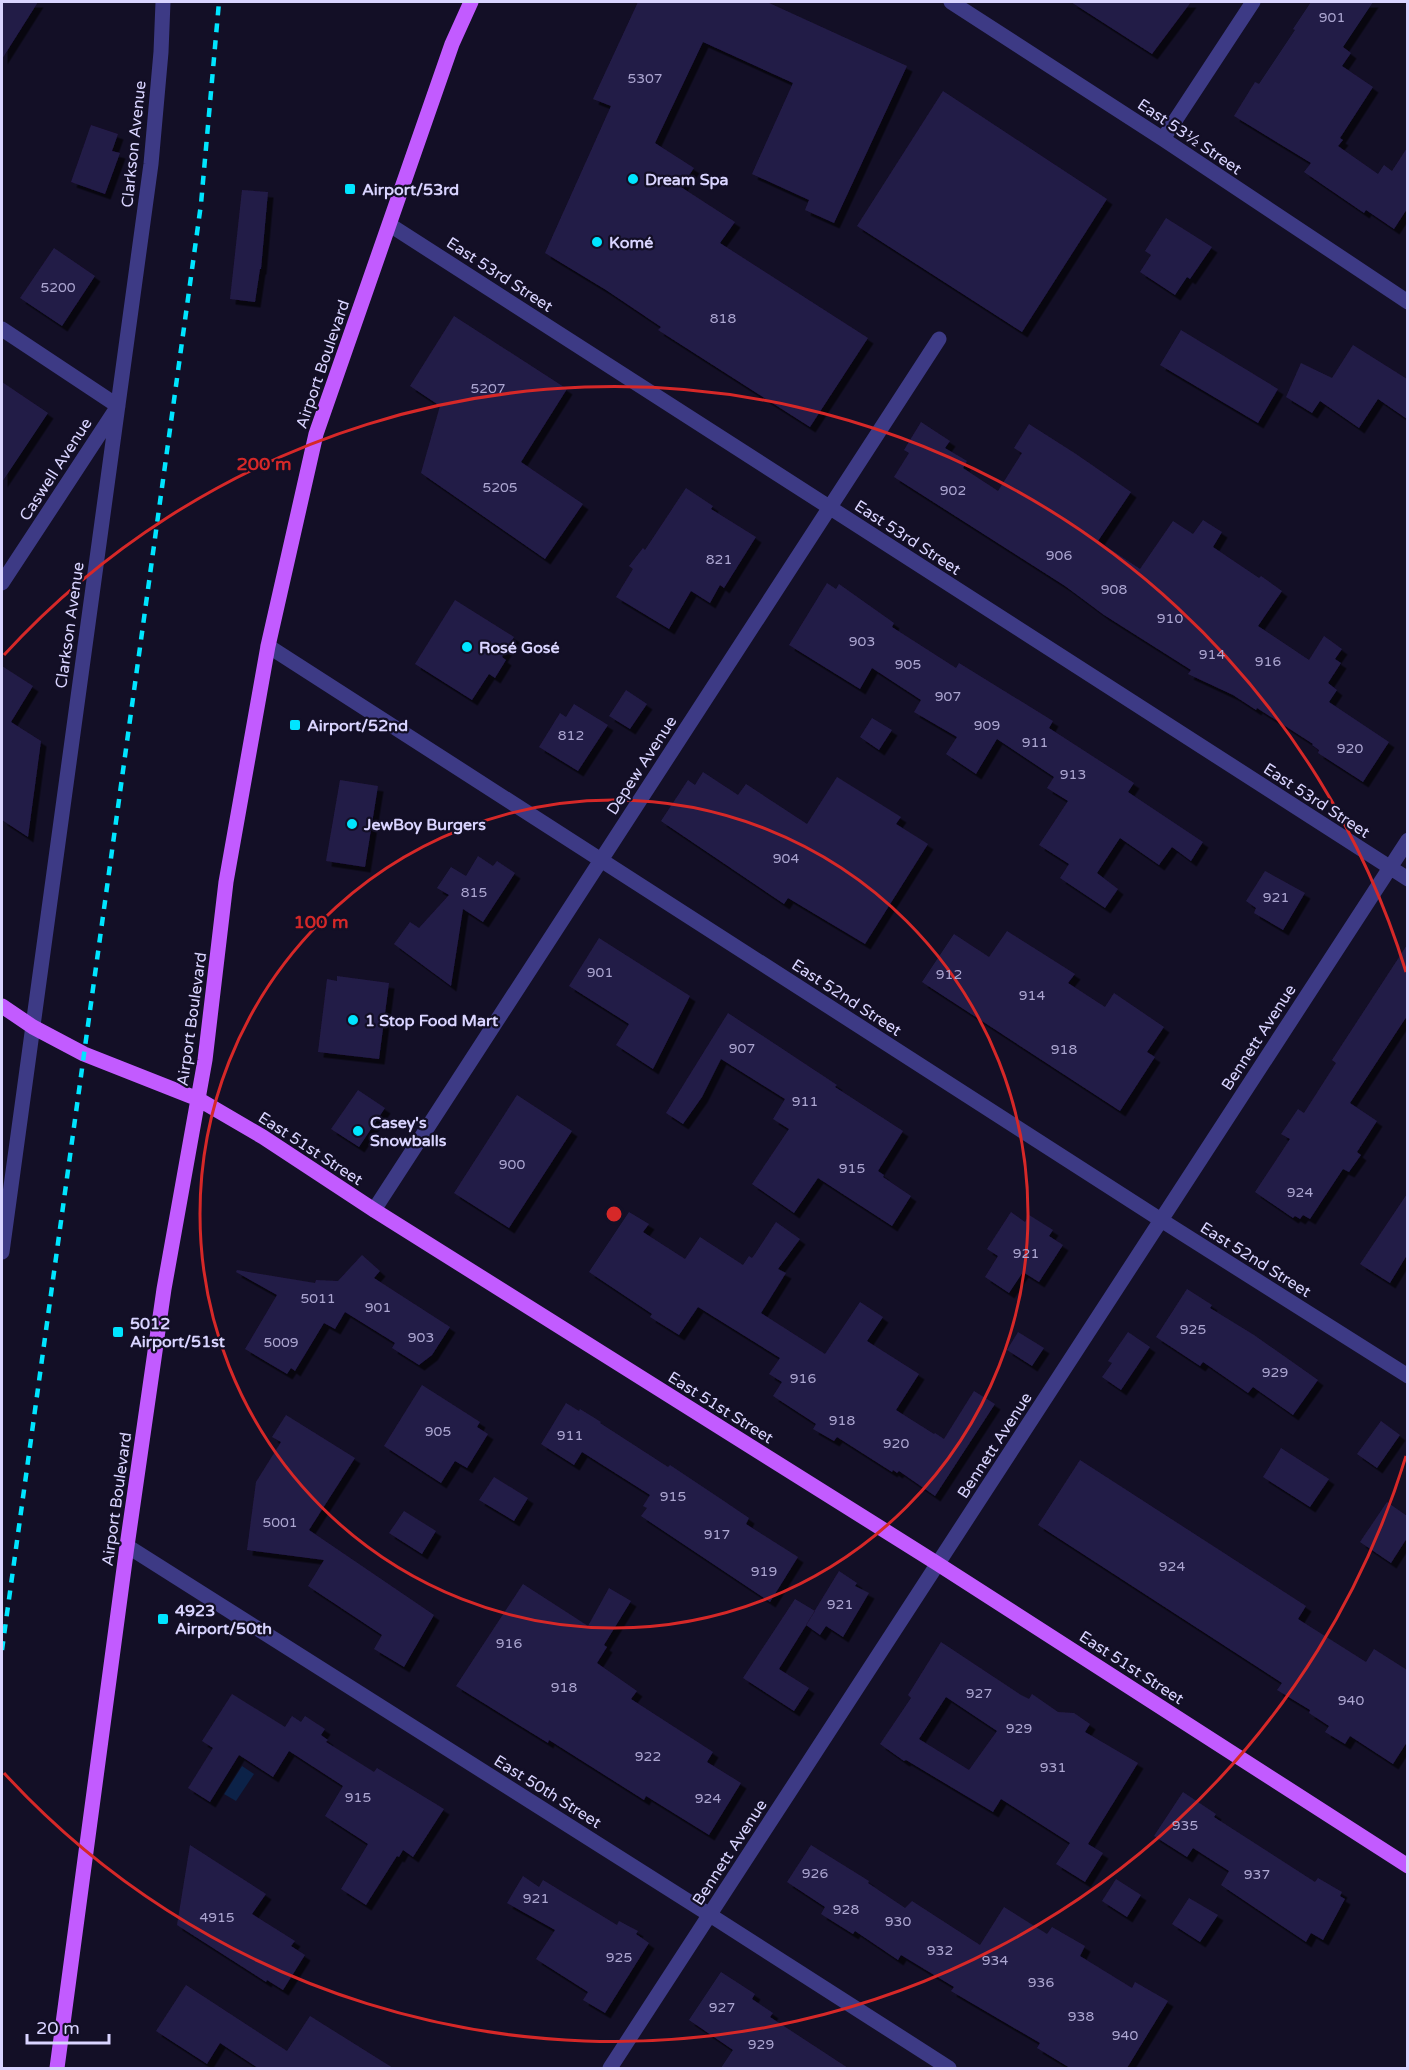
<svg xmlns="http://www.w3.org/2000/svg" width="1409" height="2070" viewBox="0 0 1409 2070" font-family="'Varela Round',sans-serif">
  <defs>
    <filter id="shadow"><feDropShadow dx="5.5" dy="5.5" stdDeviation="0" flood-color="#0009"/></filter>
  </defs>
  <rect width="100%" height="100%" fill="#130f26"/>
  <path fill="#0c2248" d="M242 1766 254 1774 236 1801 224 1794Z"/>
  <path fill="#241b47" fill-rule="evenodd" filter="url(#shadow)" d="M2 2H38L2 59Z
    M638 2H767L907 66 834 223 805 210 809 200 752 174 793 83 703 42 655 143 694 168 681 187 735 222 720 243 868 338 810 427 658 330 661 327 606 290 545 253 611 106 593 99Z
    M1071 2H1191L1152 54Z
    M1311 2H1373L1343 47 1351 53 1342 66 1373 87 1340 138 1343 140 1338 146 1378 174 1384 165 1392 171 1407 148V209L1394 229 1366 210 1364 213 1304 172 1311 163 1234 116 1255 82 1259 84 1295 30 1293 29Z
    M943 91 1107 199 1022 332 857 226Z
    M91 125 118 134 112 151 120 153 105 194 71 182Z
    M242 190 268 192 261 269H260L255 302 230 299Z
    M1166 218 1212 247 1190 279 1187 277 1175 295 1140 272 1151 255 1145 251Z
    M54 248 95 276 62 326 20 298Z
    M454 316 567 389 521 462 583 504 545 559 421 473 440 406 410 386Z
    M1181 330 1278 389 1258 423 1160 365Z
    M1353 345 1407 379V419L1378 399 1359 428 1320 401 1312 413 1286 397 1301 363 1332 378Z
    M2 382 48 413 2 482Z
    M921 422 950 441 945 448 967 461 963 468 998 491 1022 453 1014 448 1029 424 1076 454 1131 492 1098 541 1140 569 1173 521 1193 534 1203 520 1222 532 1213 547 1259 578 1261 576 1282 591 1258 626 1309 660 1324 636 1342 649 1335 659 1341 663 1328 683 1337 690 1329 702 1389 742 1363 782 1318 753 1319 750 1312 745 1313 744 1257 708 1256 710 1233 695 1188 674 1191 670 1104 615 1065 586 894 477 909 453 904 450Z
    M686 488 713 506 711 509 756 537 724 588 720 585 710 603 691 591 669 629 616 597 633 569 629 566 643 548 645 550Z
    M827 583 836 589 839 584 894 623 892 627 956 668 959 663 1053 721 1049 728 1134 783 1128 792 1203 842 1191 861 1172 847 1159 865 1120 838 1097 873 1118 889 1105 908 1060 878 1069 864 1039 845 1068 801 1047 788 1054 777 997 739 976 774 946 754 957 737 914 712 921 700 872 668 860 689 789 645Z
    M455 600 514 637 502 657 506 660 495 678 489 674 472 700 415 664Z
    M2 666 33 686 11 722 41 741 28 837 2 820Z
    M626 690 647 704 630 729 609 716Z
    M574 704 608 725 578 771 539 747 560 713 566 717Z
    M872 718 892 730 879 750 860 737Z
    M703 772 738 795 746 784 807 824 837 777 901 817 896 824 928 844 865 944 788 898 784 904 661 821 688 780 695 785Z
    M340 780 378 786 365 867 326 861Z
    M478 856 493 866 497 861 515 873 483 922 463 909 451 986 394 944 410 922 419 928 449 895 437 888 451 867 466 876Z
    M1265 871 1305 893 1283 930 1254 913 1256 908 1246 901Z
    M1007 931 1075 974 1068 983 1105 1007 1114 993 1164 1027 1147 1052 1155 1057 1120 1111 922 982 954 934 989 957Z
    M599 938 690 996 653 1069 616 1045 629 1024 569 986Z
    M1407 945V1016L1350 1103 1377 1121 1357 1152 1361 1155 1349 1172 1343 1169 1310 1219 1303 1215 1300 1219 1295 1216 1293 1218 1255 1192 1290 1139 1281 1134 1298 1109 1304 1113 1336 1063 1332 1060Z
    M337 976 389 983 379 1059 318 1052 327 979 337 981Z
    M728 1013 837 1085 835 1087 903 1131 878 1171 884 1175 883 1177 911 1196 892 1226 818 1178 794 1213 752 1184 789 1129 773 1119 785 1099 721 1059 702 1097 683 1124 666 1113Z
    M358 1090 385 1108 359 1147 331 1129Z
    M517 1095 572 1131 509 1228 454 1193Z
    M1407 1194V1255L1390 1283 1360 1264Z
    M629 1212 649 1224 643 1232 685 1259 700 1237 743 1265 749 1256 752 1258 755 1254 776 1222 800 1239 778 1269 786 1273 761 1313 825 1354 860 1302 883 1317 867 1341 919 1374 896 1410 934 1434 935 1433 944 1439 974 1391 995 1404 935 1496 899 1471 897 1473 893 1470 892 1472 837 1437 834 1441 813 1429 816 1424 773 1396 782 1382 769 1374 780 1358 698 1307 679 1335 650 1317 652 1314 589 1272Z
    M1011 1212 1025 1222 1029 1215 1053 1230 1049 1236 1063 1245 1039 1282 1023 1272 1009 1293 985 1277 998 1256 987 1249Z
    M362 1255 380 1271 374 1278 450 1327 432 1355 419 1365 392 1348 395 1343 345 1312 335 1329 324 1323 295 1371 291 1368 287 1374 245 1349 277 1295 236 1272 237 1270 315 1283 316 1280 338 1281Z
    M1187 1289 1212 1305 1210 1308 1254 1335 1318 1380 1293 1415 1253 1387 1248 1393 1203 1362 1200 1366 1156 1337Z
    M1018 1332 1044 1348 1032 1366 1007 1350Z
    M1128 1332 1150 1347 1121 1390 1102 1377 1112 1363 1108 1361Z
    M422 1385 480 1422 477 1427 488 1434 467 1468 455 1461 441 1483 384 1446Z
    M566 1403 579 1411 580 1409 601 1422 600 1423 668 1467 670 1465 718 1497 749 1518 746 1524 798 1557 770 1602 641 1516 647 1508 643 1506 650 1495 582 1452 574 1465 541 1444Z
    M286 1415 355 1458 309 1530 434 1615 404 1667 374 1649 382 1635 308 1586 324 1560 247 1550 256 1482 281 1442 272 1437Z
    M1381 1421 1400 1435 1377 1468 1357 1454Z
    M1281 1448 1329 1479 1310 1507 1263 1477Z
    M1080 1460 1306 1606 1298 1619 1366 1662 1374 1649 1407 1670V1742L1393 1764 1350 1736 1345 1744 1325 1732 1329 1726 1309 1713 1310 1710 1277 1690 1282 1683 1038 1525Z
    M494 1477 528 1498 514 1521 479 1500Z
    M1387 1502 1407 1516V1538L1391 1563 1360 1542Z
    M404 1511 436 1531 422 1554 389 1533Z
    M839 1571 857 1583 855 1586 869 1593 843 1637 826 1626 820 1635 806 1625Z
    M523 1584 588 1626 609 1588 631 1601 604 1645 607 1647 597 1663 637 1691 631 1699 713 1752 707 1762 741 1783 709 1835 646 1796 644 1800 549 1740 548 1743 456 1686Z
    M795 1599 815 1611 779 1669 809 1688 794 1711 743 1678Z
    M941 1642 1021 1695 1029 1699 1032 1694 1058 1712 1074 1713 1090 1724 1085 1732 1138 1763 1088 1844 1103 1853 1085 1882 1056 1864 1070 1843 1001 1799 993 1812 906 1760 904 1761 880 1744 911 1698 908 1695ZM946 1697 997 1731 969 1770 919 1739Z
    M232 1694 285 1727 292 1716 301 1722 305 1716 325 1729 321 1735 328 1740 326 1742 374 1772 377 1768 444 1809 413 1857 403 1850 399 1857 397 1856 366 1905 341 1889 368 1844 325 1816 343 1786 289 1751 273 1777 239 1755 210 1802 188 1788 213 1748 202 1741Z
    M1183 1792 1216 1814 1214 1817 1315 1882 1318 1878 1342 1892 1340 1896 1345 1899 1323 1940 1311 1933 1306 1942 1221 1885 1229 1871 1193 1848 1187 1857 1154 1836Z
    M190 1845 266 1894 252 1914 295 1941 291 1946 305 1955 283 1990 267 1980 266 1982 177 1925Z
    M811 1845 869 1881 868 1883 905 1908 912 1901 980 1945 1004 1907 1047 1934 1052 1927 1085 1946 1080 1956 1132 1988 1135 1982 1168 2001 1127 2068H1070L1037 2048 1040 2043 951 1991 954 1987 901 1955 898 1960 855 1931 853 1934 821 1914 825 1907 787 1882Z
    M523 1876 539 1887 543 1880 617 1925 619 1921 638 1931 636 1934 649 1943 605 2013 583 2000 588 1992 536 1959 555 1930 507 1903Z
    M1116 1879 1141 1895 1127 1917 1102 1901Z
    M1189 1898 1218 1915 1200 1942 1172 1924Z
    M721 1972 755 1994 752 1999 773 2013 770 2017 848 2068H721L733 2050 689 2020Z
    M186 1985 287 2051 310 2016 393 2068H258L220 2043 207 2064 156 2031Z"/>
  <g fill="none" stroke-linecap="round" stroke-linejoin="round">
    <path stroke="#3d3a85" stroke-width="15" d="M951 2 1163 139 1408 302
      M1163 139 1253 2
      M390 225 1408 879
      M2 329 118 406 2 583
      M268 646 1161 1220 1408 1376
      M374 1210 939 339
      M2 1252 151 164 161 52 163 2
      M127 1546 710 1915 949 2068
      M610 2068 1408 840"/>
    <path stroke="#c25bff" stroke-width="15" d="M2 1006 33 1027 84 1054 198 1099 263 1137 374 1210 938 1564 1408 1866
      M57 2068 127 1546 164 1289 205 1060 226 882 268 646 316 434 452 44 471 2"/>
    <path stroke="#00e5ff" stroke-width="4.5" stroke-dasharray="9 8" stroke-linecap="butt" d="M2 1650 201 204 219 2"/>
  </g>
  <g fill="none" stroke="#d62828" stroke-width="3">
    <circle cx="614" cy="1214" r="414"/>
    <path d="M1406 1456A828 828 0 0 1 4 1773M4 655A828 828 0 0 1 1406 972"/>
  </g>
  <g fill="#00e5ff" stroke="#130f26" stroke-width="2">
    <circle cx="633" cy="179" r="6"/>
    <rect x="344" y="183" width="12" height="12" rx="3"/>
    <circle cx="597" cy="242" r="6"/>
    <circle cx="467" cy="647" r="6"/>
    <rect x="289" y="719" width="12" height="12" rx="3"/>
    <circle cx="352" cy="824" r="6"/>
    <circle cx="353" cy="1020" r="6"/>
    <circle cx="358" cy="1131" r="6"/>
    <rect x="112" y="1326" width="12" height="12" rx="3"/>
    <rect x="157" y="1613" width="12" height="12" rx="3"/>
  </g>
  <g text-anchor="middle" stroke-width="4.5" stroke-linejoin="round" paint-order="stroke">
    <g font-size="14" fill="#aca6d1">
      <text x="1332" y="22">901</text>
      <text x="645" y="83">5307</text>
      <text x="58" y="292">5200</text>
      <text x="723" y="323">818</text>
      <text x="488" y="393">5207</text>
      <text x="500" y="492">5205</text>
      <text x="953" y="495">902</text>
      <text x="1059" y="560">906</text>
      <text x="719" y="564">821</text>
      <text x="1114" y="594">908</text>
      <text x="1170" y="623">910</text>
      <text x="862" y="646">903</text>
      <text x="1212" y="659">914</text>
      <text x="1268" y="666">916</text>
      <text x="908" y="669">905</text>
      <text x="948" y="701">907</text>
      <text x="987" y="730">909</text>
      <text x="571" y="740">812</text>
      <text x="1035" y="747">911</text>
      <text x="1350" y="753">920</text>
      <text x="1073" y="779">913</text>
      <text x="786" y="863">904</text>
      <text x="474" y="897">815</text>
      <text x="1276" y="902">921</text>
      <text x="600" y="977">901</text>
      <text x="949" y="979">912</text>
      <text x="1032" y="1000">914</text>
      <text x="742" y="1053">907</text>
      <text x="1064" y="1054">918</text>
      <text x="805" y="1106">911</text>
      <text x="512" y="1169">900</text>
      <text x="852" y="1173">915</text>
      <text x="1300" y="1197">924</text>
      <text x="1026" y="1258">921</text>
      <text x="318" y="1303">5011</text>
      <text x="378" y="1312">901</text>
      <text x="1193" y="1334">925</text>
      <text x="421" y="1342">903</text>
      <text x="281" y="1347">5009</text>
      <text x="1275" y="1377">929</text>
      <text x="803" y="1383">916</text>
      <text x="842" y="1425">918</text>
      <text x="438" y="1436">905</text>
      <text x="570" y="1440">911</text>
      <text x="896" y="1448">920</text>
      <text x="673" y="1501">915</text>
      <text x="280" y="1527">5001</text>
      <text x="717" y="1539">917</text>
      <text x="1172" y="1571">924</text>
      <text x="764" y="1576">919</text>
      <text x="840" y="1609">921</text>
      <text x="509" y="1648">916</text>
      <text x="564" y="1692">918</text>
      <text x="979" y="1698">927</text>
      <text x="1351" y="1705">940</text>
      <text x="1019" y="1733">929</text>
      <text x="648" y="1761">922</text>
      <text x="1053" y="1772">931</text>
      <text x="358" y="1802">915</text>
      <text x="708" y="1803">924</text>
      <text x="1185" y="1830">935</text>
      <text x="815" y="1878">926</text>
      <text x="1257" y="1879">937</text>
      <text x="536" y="1903">921</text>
      <text x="846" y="1914">928</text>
      <text x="217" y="1922">4915</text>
      <text x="898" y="1926">930</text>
      <text x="940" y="1955">932</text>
      <text x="619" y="1962">925</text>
      <text x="995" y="1965">934</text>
      <text x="1041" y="1987">936</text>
      <text x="722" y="2012">927</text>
      <text x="1081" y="2021">938</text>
      <text x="1125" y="2040">940</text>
      <text x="761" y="2049">929</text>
    </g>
    <g font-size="16" fill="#d9d4ff" stroke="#130f26">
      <text transform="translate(1190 136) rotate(34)" y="6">East 53½ Street</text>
      <text transform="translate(133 144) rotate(-84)" y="6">Clarkson Avenue</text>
      <text transform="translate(500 274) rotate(33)" y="6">East 53rd Street</text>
      <text transform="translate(322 364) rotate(-71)" y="6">Airport Boulevard</text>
      <text transform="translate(55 469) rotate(-57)" y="6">Caswell Avenue</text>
      <text transform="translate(908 537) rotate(33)" y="6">East 53rd Street</text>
      <text transform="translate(69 625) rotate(-82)" y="6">Clarkson Avenue</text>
      <text transform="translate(641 765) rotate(-57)" y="6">Depew Avenue</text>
      <text transform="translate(1317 800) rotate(33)" y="6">East 53rd Street</text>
      <text transform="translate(847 997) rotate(33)" y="6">East 52nd Street</text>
      <text transform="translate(191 1019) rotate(-82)" y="6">Airport Boulevard</text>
      <text transform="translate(1258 1037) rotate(-57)" y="6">Bennett Avenue</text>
      <text transform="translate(311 1148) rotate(33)" y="6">East 51st Street</text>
      <text transform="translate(1256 1259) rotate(32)" y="6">East 52nd Street</text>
      <text transform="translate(721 1407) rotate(32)" y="6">East 51st Street</text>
      <text transform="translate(994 1445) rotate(-57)" y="6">Bennett Avenue</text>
      <text transform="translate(116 1499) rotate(-82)" y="6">Airport Boulevard</text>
      <text transform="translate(1132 1667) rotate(33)" y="6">East 51st Street</text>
      <text transform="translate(548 1791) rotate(32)" y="6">East 50th Street</text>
      <text transform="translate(729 1852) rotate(-57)" y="6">Bennett Avenue</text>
    </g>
    <g font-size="16" font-weight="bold" fill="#d9d4ff" stroke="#130f26" text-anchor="start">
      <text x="645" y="185">Dream Spa</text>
      <text x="362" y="195">Airport/53rd</text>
      <text x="609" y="248">Komé</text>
      <text x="479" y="653">Rosé Gosé</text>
      <text x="307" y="731">Airport/52nd</text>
      <text x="364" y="830">JewBoy Burgers</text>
      <text x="365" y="1026">1 Stop Food Mart</text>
      <text x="370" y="1128">Casey's<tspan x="370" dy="18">Snowballs</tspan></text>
      <text x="130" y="1329">5012<tspan x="130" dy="18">Airport/51st</tspan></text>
      <text x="175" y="1616">4923<tspan x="175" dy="18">Airport/50th</tspan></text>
    </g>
  </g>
  <circle cx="614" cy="1214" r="9" fill="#d62828" stroke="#130f26" stroke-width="3"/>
  <g font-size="18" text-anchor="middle" font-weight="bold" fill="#d62828" stroke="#130f26" stroke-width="4.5" stroke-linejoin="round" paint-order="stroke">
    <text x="264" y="470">200 m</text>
    <text x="321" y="928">100 m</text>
  </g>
  <rect width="1409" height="2070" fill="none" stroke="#d9d4ff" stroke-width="6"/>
  <path d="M27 2034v9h82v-9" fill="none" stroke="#d9d4ff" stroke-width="3"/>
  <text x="36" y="2034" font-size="18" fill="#d9d4ff" stroke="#130f26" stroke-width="4.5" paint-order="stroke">20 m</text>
</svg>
